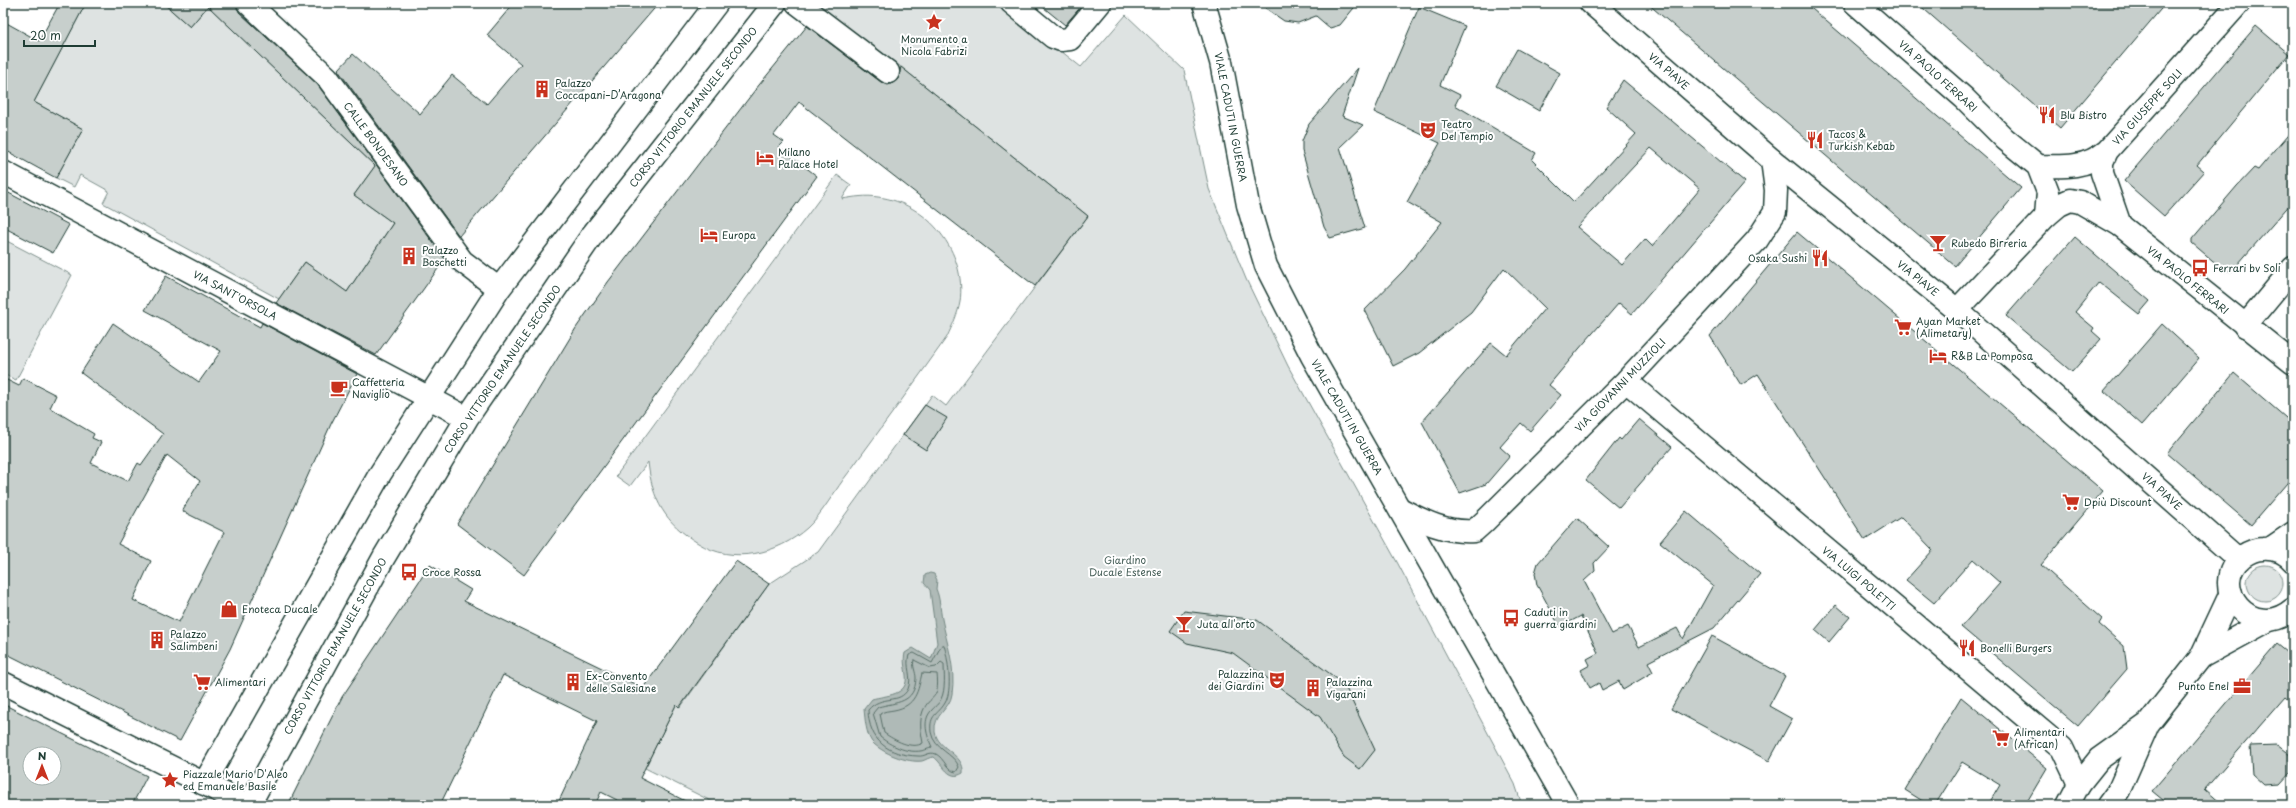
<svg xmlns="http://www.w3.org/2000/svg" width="2296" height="808" viewBox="0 0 2296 808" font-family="'Playpen Sans',sans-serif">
  <rect width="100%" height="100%" fill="#fff"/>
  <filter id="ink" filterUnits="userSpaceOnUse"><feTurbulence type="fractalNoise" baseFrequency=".025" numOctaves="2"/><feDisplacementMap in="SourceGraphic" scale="8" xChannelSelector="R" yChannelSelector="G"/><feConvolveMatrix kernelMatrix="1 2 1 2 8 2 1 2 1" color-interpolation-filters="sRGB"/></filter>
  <g filter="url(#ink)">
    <path fill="#dee3e2" stroke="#7e908b" d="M86 3H163L190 27 208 6 375 166 354 195 393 223 347 292 305 262 279 299 103 203 109 191 80 175 74 187 56 178 83 129 34 102Z
      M829 3H1001L1081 67 1126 15 1184 70 1209 189 1246 279 1288 366 1397 562 1515 784 1522 805H719L645 768 676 705 680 708 769 584 818 552 932 395 946 406 1088 216 901 67 824 9Z
      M837 175 851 185 842 199C854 197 866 195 878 197 928 203 967 252 960 302 958 314 952 326 947 337 915 382 882 427 849 472 837 487 821 516 807 528 778 554 733 565 698 543 665 523 652 500 648 462L630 486 616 476Z
      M3 239 72 275 16 380 3 374Z
      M2247 583a18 18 0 1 1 36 0a18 18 0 1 1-36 0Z"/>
    <path fill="#afbab7" stroke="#758883" d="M930 573 934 574 937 580 936 589C940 598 940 609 942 619 947 644 956 668 952 694 950 710 933 714 935 732 938 750 965 754 963 773 949 782 943 764 934 757 929 757 926 760 922 761 907 763 882 753 872 742 866 734 865 719 864 709L872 699C886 695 909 696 906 675 905 667 903 661 905 653L913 648 931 659 937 643 930 590 924 583 925 575Z"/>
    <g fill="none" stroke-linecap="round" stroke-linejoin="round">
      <path stroke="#596f68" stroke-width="1" d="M944 645C948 658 953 690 945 703 938 715 929 714 931 732 934 750 954 753 959 767L956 772C947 771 944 758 936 754 929 751 925 757 918 756 888 755 869 741 868 710 881 694 900 705 908 689 913 677 905 666 909 655L914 653 932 663 941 646Z
        M914 660 930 668 936 667 941 662 944 664C944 674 946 689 941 699 939 704 934 707 931 711 922 721 927 736 932 747 915 757 894 748 880 737L873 713 878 707C896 702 915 704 916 678 916 672 912 666 914 660Z
        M922 673 937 674C940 702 930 694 923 711 919 722 921 732 923 743 912 750 894 740 884 733L880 714C883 711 889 711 894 710 916 706 918 691 922 673Z"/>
    </g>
    <path fill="#c7cfcc" stroke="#1f3d34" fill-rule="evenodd" d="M60 3H86L34 102 83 129 56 178 3 149V21L39 41Z
      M163 3H236L239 12 318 85 445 259 376 355 276 303 305 262 347 292 393 223 354 195 375 166 208 6 190 27Z
      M514 3H659L459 236 338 70 353 54 420 114 452 75 487 104 521 64 487 35Z
      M1038 3H1084L1065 25Z
      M1258 3H1358L1340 25 1330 28 1316 16 1298 23 1284 21Z
      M1647 3H1805L2021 188 1955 266Z
      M1917 3H2166L2060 128Z
      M1419 7 1465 26 1440 85 1460 95 1455 105 1536 153 1532 160 1574 202 1636 134 1606 107 1623 80 1745 182 1632 314 1619 303 1579 349 1549 385 1561 395 1530 431 1521 423 1500 447 1510 456 1486 484 1460 493 1422 422 1491 343 1506 355 1545 308 1504 268 1471 312 1419 353 1393 366 1365 310 1405 269 1442 222 1407 202 1440 143 1374 112ZM1651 148 1700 189 1652 246 1645 239 1622 265 1577 227Z
      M807 26 881 82 888 85 893 83 898 79 901 67 1088 216 1035 286 799 102 774 135 784 142 779 147 817 176 524 575 457 524 576 328 608 282 755 90Z
      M2256 26 2289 54 2197 165 2204 171 2164 216 2124 181Z
      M1517 49 1560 73 1539 111 1496 86Z
      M1358 68 1342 116 1363 125 1340 147 1365 228 1330 238 1324 227 1302 151V141L1309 124Z
      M2293 129V201L2231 272 2228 270 2226 272 2192 243V239L2237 186 2254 168 2258 170Z
      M3 190 69 225 53 253 3 227Z
      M1797 232 2103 491 2041 565 2102 619 2099 624 2124 646 2127 669 2078 726 1961 627 2000 583 1973 559 1934 603 1906 580 1933 550 1901 517 1865 540 1758 374 1741 385 1710 336Z
      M2075 237 2150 301 2139 314 2099 282 2075 312 2094 328 2092 331 2101 339 2072 372 2006 316Z
      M166 276 260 327 262 323 357 374 331 424 230 649 180 741 3 652V378L19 386 23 378 56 395 50 408 94 434 92 438 101 442 91 463 128 481 138 463 141 465 163 434 81 373 113 323 199 382 221 351 145 310ZM167 455 200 481 182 511 224 532 179 622 133 600 151 561 118 544Z
      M2162 324 2199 358 2142 425 2104 391Z
      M2234 373 2293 424V476L2251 525 2167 453Z
      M925 405 947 418 926 450 903 435Z
      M1639 419 1672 447 1619 508 1586 480 1619 438 1621 440Z
      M1686 511 1760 574 1714 628 1648 662 1653 672 1623 690 1619 681 1602 690 1599 683 1590 688 1581 670 1590 665 1587 659 1598 653 1581 616 1560 627 1537 585 1535 573 1538 563 1577 518 1609 547 1594 563 1595 571 1584 581 1612 634 1628 626 1639 647 1677 628 1683 639 1713 585 1660 542Z
      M736 561 769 584 679 708 676 705 640 778 693 805H627L601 792 595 805H557L597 721 503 675 440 805H288L342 697 430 565 471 590 464 601 643 688Z
      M1836 605 1850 617 1829 642 1815 630Z
      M1184 611 1257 620 1344 684 1375 750 1360 769 1344 757 1320 717 1233 653 1187 643 1170 631Z
      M1712 636 1785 676 1769 706 1792 719 1769 761 1671 709Z
      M2277 644 2293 657V704L2285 697 2205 789 2223 805H2169L2152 791Z
      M1961 697 2047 768 2025 805H1988L2000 785 1962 762 1935 805H1929L1905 790Z
      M3 704 147 776 132 805H3ZM30 754H54V778H30Z
      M2277 745 2290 755 2291 772 2280 784 2264 785 2252 774 2250 746Z"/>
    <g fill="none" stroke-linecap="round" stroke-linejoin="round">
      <g stroke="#1f3d34" stroke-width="25">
        <path id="minor" d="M248 3 327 77 462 261 499 289
          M797 3 888 72
          M1012 3 1053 37 1061 40 1070 39 1100 3
          M1855 3 1964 98 2005 139 2038 166 2048 192 2046 216
          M2038 166C2065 167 2086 168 2107 151
          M3 172 467 418
          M2120 225 2102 173V162L2107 151 2239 3
          M2245 326 2293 268
          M1626 381 2062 748 2079 784
          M1400 509C1425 522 1446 533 1474 531L1484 522 1626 381 1757 240 1775 212 1776 190 1772 160
          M3 683 247 805
          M204 784 380 474 499 289 717 3
          M249 805 384 557 467 418 593 234 775 3"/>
      </g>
      <g stroke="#1f3d34" stroke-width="25">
        <path id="tertiary" d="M1957 310 2046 216 2059 205 2070 200 2080 202 2120 225 2293 363
          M2201 657 2267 621
          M2068 805 2079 784 2099 759 2148 724
          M2108 805 2119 790 2148 724 2201 657 2231 593"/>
      </g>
      <g stroke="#1f3d34" stroke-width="25">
        <path id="secondary" d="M1204 3 1221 62 1248 205 1266 266 1312 356 1568 805
          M1591 3 1772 160 1957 310 2239 560
          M2271 548 2293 533
          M2293 561C2285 552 2274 548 2263 549 2256 549 2249 552 2243 556 2205 586 2252 644 2293 609"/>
      </g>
      <use href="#minor" stroke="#fff" stroke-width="22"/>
      <use href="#tertiary" stroke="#fff" stroke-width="22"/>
      <use href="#secondary" stroke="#fff" stroke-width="22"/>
    </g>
  </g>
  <defs>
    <g id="sight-bare" transform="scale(1.38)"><path d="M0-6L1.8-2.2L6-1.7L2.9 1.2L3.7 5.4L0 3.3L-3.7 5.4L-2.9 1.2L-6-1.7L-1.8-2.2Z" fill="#c8321e" stroke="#fff" stroke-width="2.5" paint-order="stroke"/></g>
    <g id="building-bare" transform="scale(1.38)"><path d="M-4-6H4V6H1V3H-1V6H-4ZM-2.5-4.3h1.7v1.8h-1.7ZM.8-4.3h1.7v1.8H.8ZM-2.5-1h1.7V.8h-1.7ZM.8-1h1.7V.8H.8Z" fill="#c8321e" stroke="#fff" stroke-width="2.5" paint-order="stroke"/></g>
    <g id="restaurant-bare" transform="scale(1.38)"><path d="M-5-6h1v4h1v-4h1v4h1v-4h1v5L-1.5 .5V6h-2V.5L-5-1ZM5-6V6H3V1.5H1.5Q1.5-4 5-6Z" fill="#c8321e" stroke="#fff" stroke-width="2.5" paint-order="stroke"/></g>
    <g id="theatre-bare" transform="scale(1.38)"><path d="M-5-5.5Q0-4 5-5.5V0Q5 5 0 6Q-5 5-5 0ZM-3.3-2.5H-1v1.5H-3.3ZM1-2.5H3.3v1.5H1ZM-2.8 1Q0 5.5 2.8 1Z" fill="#c8321e" stroke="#fff" stroke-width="2.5" paint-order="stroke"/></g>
    <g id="hotel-bare" transform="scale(1.38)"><path d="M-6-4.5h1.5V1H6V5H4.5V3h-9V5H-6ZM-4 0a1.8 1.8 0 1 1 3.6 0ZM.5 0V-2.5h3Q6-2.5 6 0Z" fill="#c8321e" stroke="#fff" stroke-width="2.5" paint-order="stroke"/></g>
    <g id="bar-bare" transform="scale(1.38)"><path d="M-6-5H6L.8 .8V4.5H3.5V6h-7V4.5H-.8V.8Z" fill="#c8321e" stroke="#fff" stroke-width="2.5" paint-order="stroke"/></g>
    <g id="bus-bare" transform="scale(1.38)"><path d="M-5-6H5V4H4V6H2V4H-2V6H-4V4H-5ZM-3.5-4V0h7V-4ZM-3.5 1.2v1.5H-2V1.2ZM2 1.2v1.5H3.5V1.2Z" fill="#c8321e" stroke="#fff" stroke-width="2.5" paint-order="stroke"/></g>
    <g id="supermarket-bare" transform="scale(1.38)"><path d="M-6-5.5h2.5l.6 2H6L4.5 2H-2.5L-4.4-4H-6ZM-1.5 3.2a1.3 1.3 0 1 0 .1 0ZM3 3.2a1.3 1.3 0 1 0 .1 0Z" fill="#c8321e" stroke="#fff" stroke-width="2.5" paint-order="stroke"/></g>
    <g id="cafe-bare" transform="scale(1.38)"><path d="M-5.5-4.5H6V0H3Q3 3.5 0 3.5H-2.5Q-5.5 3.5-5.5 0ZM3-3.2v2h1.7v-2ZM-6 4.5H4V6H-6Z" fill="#c8321e" stroke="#fff" stroke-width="2.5" paint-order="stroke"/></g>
    <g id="shop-bare" transform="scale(1.38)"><path d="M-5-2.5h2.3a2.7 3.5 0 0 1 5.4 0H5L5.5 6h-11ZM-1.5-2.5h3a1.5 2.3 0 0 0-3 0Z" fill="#c8321e" stroke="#fff" stroke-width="2.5" paint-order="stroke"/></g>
    <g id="office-bare" transform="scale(1.38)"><path d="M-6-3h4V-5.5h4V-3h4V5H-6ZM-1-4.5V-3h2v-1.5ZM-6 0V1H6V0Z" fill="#c8321e" stroke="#fff" stroke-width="2.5" paint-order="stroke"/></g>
  </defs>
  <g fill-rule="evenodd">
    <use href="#sight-bare" x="934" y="22"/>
    <use href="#building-bare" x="542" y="89"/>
    <use href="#restaurant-bare" x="2047" y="115"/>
    <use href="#theatre-bare" x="1428" y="130"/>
    <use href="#restaurant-bare" x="1815" y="140"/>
    <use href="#hotel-bare" x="765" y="158"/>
    <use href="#hotel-bare" x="709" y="235"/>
    <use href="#bar-bare" x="1938" y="243"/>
    <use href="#building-bare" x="409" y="256"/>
    <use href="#restaurant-bare" x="1820" y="258"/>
    <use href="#bus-bare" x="2200" y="268"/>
    <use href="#supermarket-bare" x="1903" y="327"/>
    <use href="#hotel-bare" x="1938" y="356"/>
    <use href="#cafe-bare" x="339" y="388"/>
    <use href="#supermarket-bare" x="2071" y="502"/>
    <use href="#bus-bare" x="409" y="572"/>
    <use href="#shop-bare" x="229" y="609"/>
    <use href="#bus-bare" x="1511" y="618"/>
    <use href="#bar-bare" x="1184" y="624"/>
    <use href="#building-bare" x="157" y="640"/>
    <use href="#restaurant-bare" x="1967" y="648"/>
    <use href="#theatre-bare" x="1277" y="680"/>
    <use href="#supermarket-bare" x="202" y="682"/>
    <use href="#building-bare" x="573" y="682"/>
    <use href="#office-bare" x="2242" y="686"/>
    <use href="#building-bare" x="1313" y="688"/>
    <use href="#supermarket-bare" x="2001" y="738"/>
    <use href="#sight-bare" x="170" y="780"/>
  </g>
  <g text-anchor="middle" stroke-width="4" stroke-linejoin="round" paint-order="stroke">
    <g font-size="10" fill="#1f3d34" stroke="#fff" text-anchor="start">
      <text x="934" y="43" text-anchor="middle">Monumento a<tspan x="934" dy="12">Nicola Fabrizi</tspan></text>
      <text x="555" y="87">Palazzo<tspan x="555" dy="12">Coccapani–D’Aragona</tspan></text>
      <text x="2060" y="119">Blu Bistro</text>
      <text x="1441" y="128">Teatro<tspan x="1441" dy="12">Del Tempio</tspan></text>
      <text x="1828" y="138">Tacos &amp;<tspan x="1828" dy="12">Turkish Kebab</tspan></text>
      <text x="778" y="156">Milano<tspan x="778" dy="12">Palace Hotel</tspan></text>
      <text x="722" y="239">Europa</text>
      <text x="1951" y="247">Rubedo Birreria</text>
      <text x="422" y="254">Palazzo<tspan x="422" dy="12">Boschetti</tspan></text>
      <text x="1807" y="262" text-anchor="end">Osaka Sushi</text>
      <text x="2213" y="272">Ferrari bv Soli</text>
      <text x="1916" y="325">Ayan Market<tspan x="1916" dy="12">(Alimetary)</tspan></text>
      <text x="1951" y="360">R&amp;B La Pomposa</text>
      <text x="352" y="386">Caffetteria<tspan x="352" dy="12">Naviglio</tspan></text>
      <text x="2084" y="506">Dpiù Discount</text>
      <text x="422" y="576">Croce Rossa</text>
      <text x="242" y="613">Enoteca Ducale</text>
      <text x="1524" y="616">Caduti in<tspan x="1524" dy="12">guerra giardini</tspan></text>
      <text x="1197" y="628">Juta all'orto</text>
      <text x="170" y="638">Palazzo<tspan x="170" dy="12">Salimbeni</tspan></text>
      <text x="1980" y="652">Bonelli Burgers</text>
      <text x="1264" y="678" text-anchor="end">Palazzina<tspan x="1264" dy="12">dei Giardini</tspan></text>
      <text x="586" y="680">Ex-Convento<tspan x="586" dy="12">delle Salesiane</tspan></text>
      <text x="215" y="686">Alimentari</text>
      <text x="1326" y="686">Palazzina<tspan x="1326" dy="12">Vigarani</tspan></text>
      <text x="2229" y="690" text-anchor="end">Punto Enel</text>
      <text x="2014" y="736">Alimentari<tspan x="2014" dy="12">(African)</tspan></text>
      <text x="183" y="778">Piazzale Mario D'Aleo<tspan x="183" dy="12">ed Emanuele Basile</tspan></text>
    </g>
    <g font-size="10" fill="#1f3d34" stroke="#fff">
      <text transform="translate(1669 71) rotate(41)" y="4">VIA PIAVE</text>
      <text transform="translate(1938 76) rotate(42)" y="4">VIA PAOLO FERRARI</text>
      <text transform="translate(693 107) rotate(-52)" y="4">CORSO VITTORIO EMANUELE SECONDO</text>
      <text transform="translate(2147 107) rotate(-48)" y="4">VIA GIUSEPPE SOLI</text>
      <text transform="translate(1231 117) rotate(79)" y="4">VIALE CADUTI IN GUERRA</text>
      <text transform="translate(376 144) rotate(54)" y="4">CALLE BONDESANO</text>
      <text transform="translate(1918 278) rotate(39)" y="4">VIA PIAVE</text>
      <text transform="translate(2188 280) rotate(39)" y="4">VIA PAOLO FERRARI</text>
      <text transform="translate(235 295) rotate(28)" y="4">VIA SANT'ORSOLA</text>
      <text transform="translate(502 369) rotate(-56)" y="4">CORSO VITTORIO EMANUELE SECONDO</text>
      <text transform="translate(1620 385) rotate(-46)" y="4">VIA GIOVANNI MUZZIOLI</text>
      <text transform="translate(1347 417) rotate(60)" y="4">VIALE CADUTI IN GUERRA</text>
      <text transform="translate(2162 491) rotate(42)" y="4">VIA PIAVE</text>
      <text transform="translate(1859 578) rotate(40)" y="4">VIA LUIGI POLETTI</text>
      <text transform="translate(335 646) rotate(-61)" y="4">CORSO VITTORIO EMANUELE SECONDO</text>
    </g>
    <g font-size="10" fill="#455e57" stroke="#fff">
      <text x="1125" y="564">Giardino<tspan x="1125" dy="12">Ducale Estense</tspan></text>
    </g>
  </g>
  <rect width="2296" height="808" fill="none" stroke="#fff" stroke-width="16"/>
  <rect x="8" y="8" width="2280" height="792" fill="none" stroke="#1f3d34" stroke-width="1.5" filter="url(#ink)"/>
  <g transform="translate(42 766)"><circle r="19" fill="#ffffff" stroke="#a5b1ae"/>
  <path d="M0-3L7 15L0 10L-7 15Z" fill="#c8321e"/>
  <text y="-6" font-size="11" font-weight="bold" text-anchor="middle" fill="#1f3d34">N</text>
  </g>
  <path d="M24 40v6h71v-6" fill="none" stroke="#1f3d34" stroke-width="2"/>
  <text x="30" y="40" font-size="12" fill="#1f3d34" stroke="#ffffff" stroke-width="3" paint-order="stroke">20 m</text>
</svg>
